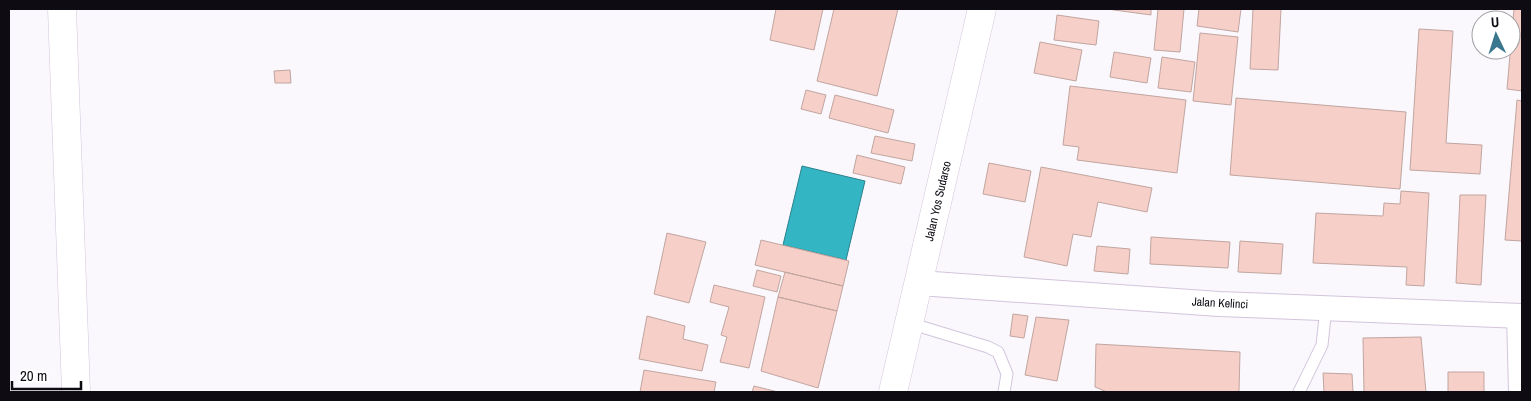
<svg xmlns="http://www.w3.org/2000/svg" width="1531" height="401" viewBox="0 0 1531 401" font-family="'Archivo Narrow',sans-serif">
  <rect width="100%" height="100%" fill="#fbf8fd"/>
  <path fill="#33b5c3" stroke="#28828e" d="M802 166 865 181 846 260 783 245Z"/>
  <path fill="#f5cfc8" stroke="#c1a5a0" d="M776 9H823L814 50 770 40Z
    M834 9H898L877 96 817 81Z
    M1107 9H1151V15Z
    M1158 9H1184L1180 52 1154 50Z
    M1199 9H1241L1238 32 1197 26Z
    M1253 9H1281L1278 70 1250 69Z
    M1514 9H1522V91L1507 89Z
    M1057 15 1099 21 1096 45 1054 40Z
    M1419 29 1453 31 1446 143 1482 145 1480 174 1410 170Z
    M1200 33 1238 37 1231 105 1193 101Z
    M1040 42 1082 50 1076 81 1034 73Z
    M1114 52 1151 58 1147 83 1110 77Z
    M1162 57 1195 62 1191 92 1158 88Z
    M290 70 291 83H275L274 71Z
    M1070 86 1186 100 1177 173 1077 160 1079 147 1063 145Z
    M806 90 826 95 821 114 801 109Z
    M835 95 894 110 888 133 829 118Z
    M1236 98 1406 112 1400 189 1230 175Z
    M1517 100 1522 101V241L1505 240Z
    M875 136 915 144 912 161 871 153Z
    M857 155 905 167 901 184 853 173Z
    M989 163 1031 171 1025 202 983 194Z
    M1041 167 1152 188 1147 212 1098 202 1091 237 1073 234 1067 266 1024 257Z
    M1401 191 1429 193 1424 286 1406 285 1407 267 1313 263 1316 213 1383 216 1384 203 1400 204Z
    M1460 195H1486L1481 285 1456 283Z
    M667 233 706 242 689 303 654 294Z
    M1151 237 1230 242 1228 268 1150 264Z
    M761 240 849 261 843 286 755 265Z
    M1240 241 1283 244 1281 274 1238 272Z
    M1097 246 1130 249 1128 274 1094 271Z
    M757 270 781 276 777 292 753 286Z
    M785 272 843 286 837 311 778 297Z
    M714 285 765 297 749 368 720 362 727 337 721 335 729 307 710 302Z
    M778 297 837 311 818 388 761 371Z
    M1013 314 1028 316 1024 338 1010 336Z
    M647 316 685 326 683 339 708 345 702 371 639 359Z
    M1036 317 1069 320 1057 381 1025 375Z
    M1421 337 1426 392H1364L1363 338Z
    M1096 344 1240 352 1239 392H1107L1095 387Z
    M644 370 716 382 714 392H640Z
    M1448 372H1484V392H1448Z
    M1323 373 1352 374 1353 392H1324Z
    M754 386 778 392H752Z"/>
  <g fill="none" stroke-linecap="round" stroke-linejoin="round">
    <g stroke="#d2c5dc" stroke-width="13">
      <path id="lane" d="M909 323 988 347 998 352 1007 374 1004 392
        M1299 392 1322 345 1326 308"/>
    </g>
    <g stroke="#d2c5dc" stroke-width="26">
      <path id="street" d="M919 283 1219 304 1522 316
        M1519 316 1521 392"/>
    </g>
    <g stroke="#d2c5dc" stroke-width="29">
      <path id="primary" d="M62 9 76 392"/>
    </g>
    <g stroke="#d2c5dc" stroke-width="29">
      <path id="highway" d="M893 392 982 9"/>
    </g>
    <use href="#lane" stroke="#fff" stroke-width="11"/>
    <use href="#street" stroke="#fff" stroke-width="24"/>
    <use href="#primary" stroke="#fff" stroke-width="28"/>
    <use href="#highway" stroke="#fff" stroke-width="28"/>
  </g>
  <g text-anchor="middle" stroke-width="4" stroke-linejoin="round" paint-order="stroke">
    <g font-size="12" fill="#0f0b13" stroke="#fff">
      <text transform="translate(938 201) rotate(-77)" y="4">Jalan Yos Sudarso</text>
      <text transform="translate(1220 303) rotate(3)" y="4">Jalan Kelinci</text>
    </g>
  </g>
  <rect width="1531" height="401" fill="none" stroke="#0f0b13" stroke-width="20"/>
  <g transform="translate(1496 35) rotate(356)"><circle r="24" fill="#ffffff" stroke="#9f9da1"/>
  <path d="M0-4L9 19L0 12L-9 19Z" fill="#3a768d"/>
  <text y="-8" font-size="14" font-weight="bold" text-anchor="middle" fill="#0f0b13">U</text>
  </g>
  <path d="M12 381v8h69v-8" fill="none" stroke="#0f0b13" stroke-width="2.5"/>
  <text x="20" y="381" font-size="15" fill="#0f0b13" stroke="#ffffff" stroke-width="4" paint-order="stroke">20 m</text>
</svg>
